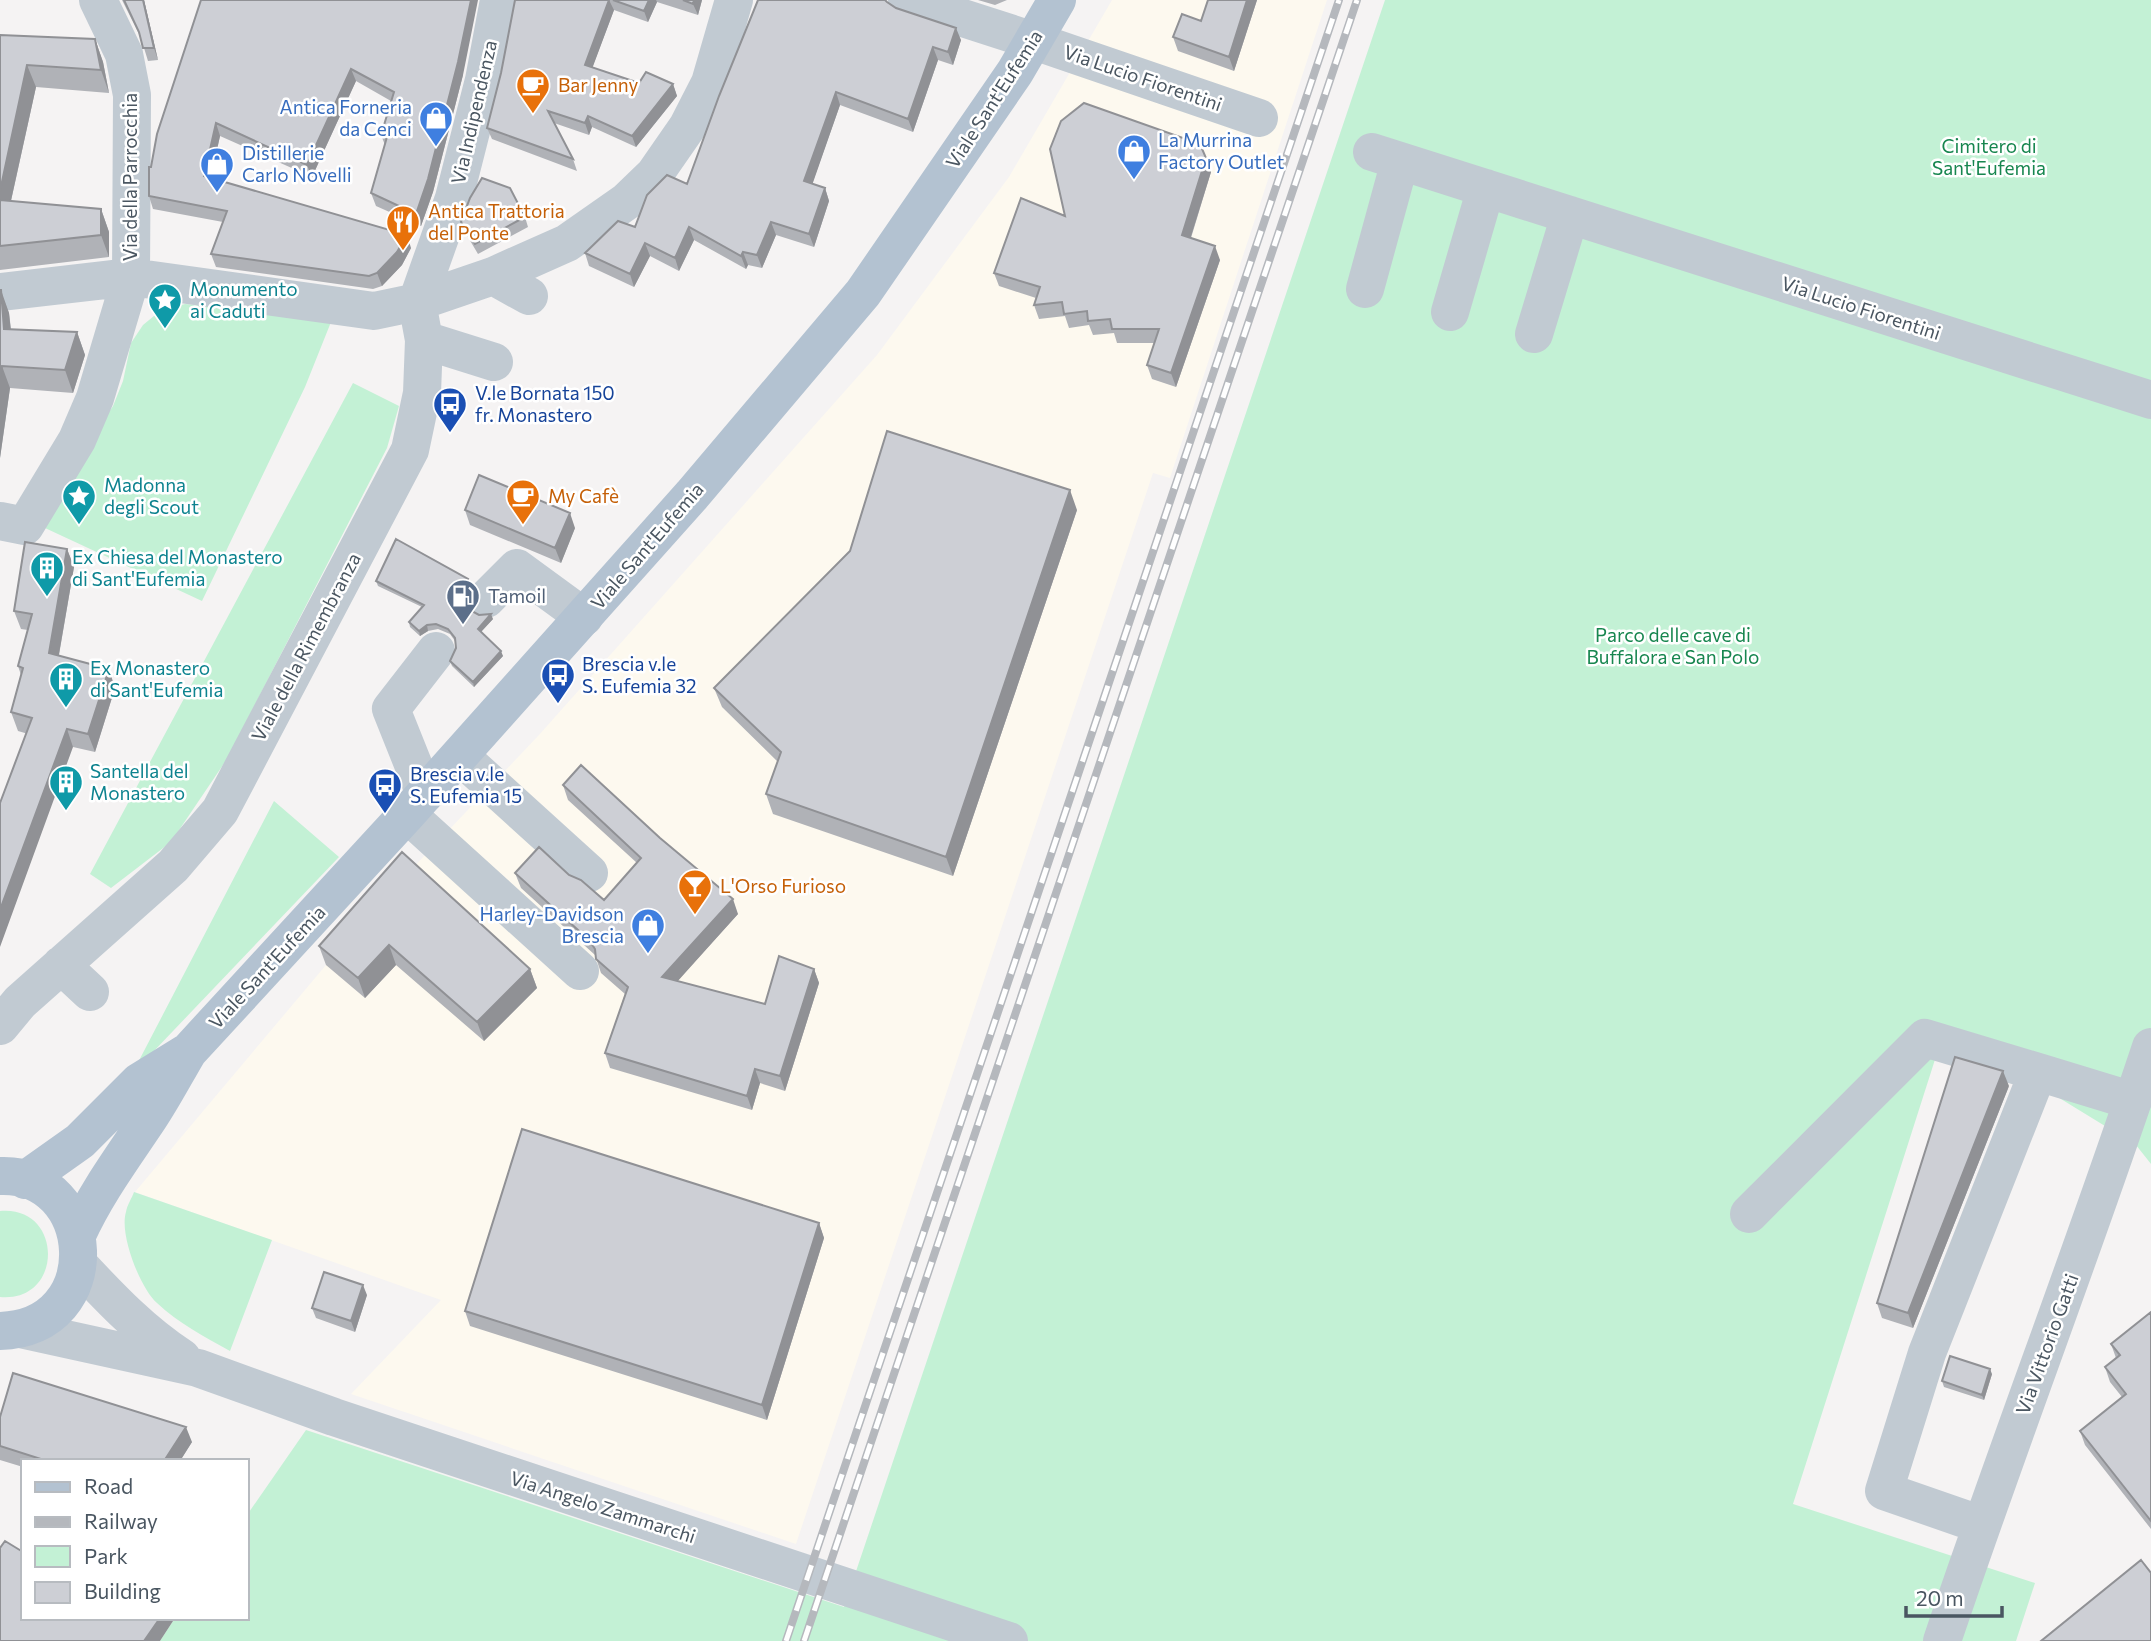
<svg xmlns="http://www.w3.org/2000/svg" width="2151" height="1641" viewBox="0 0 2151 1641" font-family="Commissioner,sans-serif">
  <rect width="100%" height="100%" fill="#f5f3f3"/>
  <path fill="#fdf9ef" d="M1112 0H1327L1170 478 1153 473 796 1544 351 1394 441 1300 135 1192 326 965 409 872 539 735 877 355 1009 177Z"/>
  <path fill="#c3f1d5" d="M1385 0H2151V1164L2136 1145 2025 1077 1939 1047 1793 1504 2035 1583 2016 1641H160L175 1618H247V1515L306 1430 844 1607Z
    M185 304 333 317 305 387 202 601 45 528 92 437 113 406 123 381 131 343 143 325 160 311Z
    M353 383 399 406 387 448 227 759 171 842 111 888 90 874Z
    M274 801 339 857 132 1074Z
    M134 1192 272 1240 230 1351C205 1337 178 1323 157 1303 140 1288 119 1234 126 1212 127 1205 132 1198 134 1192Z
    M0 1211C64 1205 64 1303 0 1297Z"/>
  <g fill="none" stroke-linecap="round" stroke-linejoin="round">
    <path stroke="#c1cad2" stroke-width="38" d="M907 0 1034 41 1259 118
      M1372 152 2151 400
      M493 276 529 296
      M1365 289 1400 161
      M0 292 131 277 374 311 417 302 493 276 567 243 627 201 654 175 688 126 710 83 734 0
      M1450 312 1486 188
      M1534 334 1570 215
      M424 340 494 362
      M0 521 25 526 77 440 95 398 131 277 132 95 124 54 98 0
      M486 599 517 568 584 617
      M460 756 589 873
      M425 794 391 709 436 651
      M407 814 580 971
      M61 965 90 992
      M0 1026 20 1002 173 866 220 811 410 450 422 393 424 340 417 302 454 198 484 80 499 0
      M1749 1214 1925 1038 2038 1072
      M79 1265C111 1299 142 1332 182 1358
      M20 1329 198 1368 334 1417 1009 1641
      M1982 1525 1884 1491 1927 1353 2038 1072 2133 1101
      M1942 1641C2009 1442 2085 1246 2151 1047"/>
    <path stroke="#b3c2d1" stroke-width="38" d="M0 1176C98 1172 110 1328 0 1331
      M25 1180 80 1141 139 1082 186 1053
      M77 1235C96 1193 123 1157 149 1118 163 1097 175 1074 188 1052L407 814 692 495 863 293 1015 72 1057 0"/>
    <g stroke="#b5b8bd" stroke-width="8">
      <path id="rail" d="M786 1641 1339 0
        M804 1641 1357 0"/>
    </g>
    <use href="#rail" stroke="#fff" stroke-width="5" stroke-dasharray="16" stroke-linecap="butt"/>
  </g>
  <path fill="#b0b2b7" d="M122 0H144L158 60 148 61 141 38Z
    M201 0 463 75 433 192 421 226 376 206 371 193 385 145 381 135 391 101 356 81 312 177 220 136 211 178 411 248 402 265 382 286 373 289 216 267 211 254 223 222 153 209 149 196 151 167Z
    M515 0H702L698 15 657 2 648 22 614 10 592 68 639 83 673 84 677 96 636 147 592 127 589 135 554 123 573 159 577 171 492 139 487 128 501 73Z
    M978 0H1007L995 5Z
    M1208 0H1257L1234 71 1178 51 1173 37 1201 21Z
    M887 2 896 8 961 40 953 65 938 60 913 132 840 105 812 184 825 188 829 201 814 247 776 235 762 268 748 265 746 269 694 240 679 271 650 256 634 287 589 266 585 253 635 227 687 184Z
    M0 35 95 39 103 62 109 93 36 87 11 201 101 209 109 232V257L0 270Z
    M1206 158 1211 172 1191 238 1220 260 1176 387 1152 379 1147 365 1155 343H1117L1114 333 1093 335 1089 325 1069 328 1065 316 1039 319 1034 305 1036 298 999 286 994 273 1065 216Z
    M525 217 528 227 478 254 465 232 461 222Z
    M0 290 9 313 11 329 77 332 85 355 73 393 10 388 0 458Z
    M465 510 575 528 561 563 470 525Z
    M1077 510 953 876 773 814 766 794 778 762 722 707 714 688Z
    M67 549 74 567 59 655 115 688 95 752 73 747 18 731 11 712 21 675 18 666 28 630 21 629 14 611Z
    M376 581 469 584 465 594V602L468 609 479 615 493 619 481 632 503 656 474 687 452 666 450 661 456 648 455 641 450 634 438 629 428 631 420 636 410 627 409 622 422 607 378 586Z
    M563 785 738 914 677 981 765 1004 814 969 819 983 785 1091 760 1083 752 1110 610 1068 605 1053 625 994 601 973 595 955 521 888 515 873 569 875 604 900 637 863 568 800Z
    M402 852 530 969 537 988 484 1041 396 965 365 998 326 965 319 946Z
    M2009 1086 1913 1328 1882 1318 1877 1303Z
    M819 1223 824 1238 767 1420 470 1326 465 1311Z
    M367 1295 355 1332 316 1318 312 1308Z
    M2151 1312V1529L2085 1445 2080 1431 2122 1397 2110 1382 2105 1367 2116 1358 2111 1344Z
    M1992 1374 1984 1400 1944 1387 1942 1381Z
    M0 1417 192 1442 180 1461H23V1467L0 1460Z"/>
  <path fill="#909195" d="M143 0H144L158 60 154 48Z
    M471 0H478L463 75 433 192 421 226 416 214Z
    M609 0 614 10 589 77 585 65Z
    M649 0H656L657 2 648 22 644 11Z
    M694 0H702L698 15 693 4Z
    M1247 0H1257L1234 71 1229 57Z
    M956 28 961 40 953 65 948 52Z
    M95 39 103 62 109 93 101 70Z
    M933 47 938 60 913 132 908 119Z
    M27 65 36 87 6 223 0 206V191Z
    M351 69 356 81 312 177 307 165Z
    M673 84 677 96 636 147 632 136Z
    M836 92 840 105 809 194 804 181Z
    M588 116 592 127 589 135 585 123Z
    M216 123 220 136 208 189 204 176Z
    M1206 158 1211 172 1187 249 1182 235Z
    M825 188 829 201 814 247 809 234Z
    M101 209 109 232V257L101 235Z
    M771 222 776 235 762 268 757 255Z
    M689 227 694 240 679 271 675 258Z
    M407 235 411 248 402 265 382 286 377 273Z
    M645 243 650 256 634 287 630 274Z
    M1215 246 1220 260 1176 387 1171 373Z
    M743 252 748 265 746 269 741 256Z
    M1 290 9 313 13 352 4 329Z
    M77 332 85 355 73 393 65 370Z
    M2 366 10 388 0 458V377Z
    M1070 490 1077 510 953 876 946 857Z
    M570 513 575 528 561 563 555 548Z
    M67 549 74 567 56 671 49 653Z
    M468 579 469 584 465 594V604L463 599V589Z
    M491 614 493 619 479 634 478 629Z
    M427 625 428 631 420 636 419 631Z
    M501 651 503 656 474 687 473 682Z
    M109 669 115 688 95 752 88 734Z
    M67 729 73 747 0 947V910Z
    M733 899 738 914 668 992 662 977Z
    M389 945 396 965 365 998 358 978Z
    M530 969 537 988 484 1041 477 1022Z
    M814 969 819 983 785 1091 780 1076Z
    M755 1069 760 1083 752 1110 747 1096Z
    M2003 1071 2009 1086 1913 1328 1908 1313Z
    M819 1223 824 1238 767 1420 762 1405Z
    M363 1285 367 1295 355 1332 351 1321Z
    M1990 1369 1992 1374 1984 1400 1982 1395Z
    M186 1427 192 1442 180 1461H164Z
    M160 1618H175L160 1641H144Z"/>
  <path fill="#cdcfd5" stroke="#909195" stroke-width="2" d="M124 0H143L154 48H143L139 32Z
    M201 0H471L458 62 428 179 416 214 371 193 387 137 381 135 394 92 351 69 307 165 216 123 204 176 407 235 397 252 377 273 369 276 211 254 227 211 149 196V167H151L157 134Z
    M515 0H609L585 65 639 83 646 72 673 84 632 136 588 116 585 123 548 111 573 159 487 128 501 73Z
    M613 0H649L644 11Z
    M683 0H694L693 4Z
    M758 0H885L887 2 896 8 956 28 948 52 933 47 908 119 836 92 804 181 825 188 809 234 771 222 757 255 743 252 741 256 689 227 675 258 645 243 630 274 585 253 618 221 635 227 647 195 667 175 687 184 719 96Z
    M1208 0H1247L1229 57 1173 37 1182 14 1201 21Z
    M0 35 95 39 101 70 27 65 0 191Z
    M1084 103 1200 144 1206 158 1182 235 1215 246 1171 373 1147 365 1159 329H1112L1110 319 1088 321 1087 311 1064 314 1062 302 1034 305 1040 287 994 273 1021 198 1065 216 1050 149 1061 121Z
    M482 178 510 188 525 217 475 244 461 222 470 198Z
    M0 200 101 209V235L0 246Z
    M0 290H1L4 329 77 332 65 370 2 366 0 377Z
    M887 431 1070 490 946 857 766 794 781 752 714 688 850 551Z
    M479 475 570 513 555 548 465 510Z
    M396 539 468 579 463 589V599L468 609 479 615 491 614 478 629 501 651 473 682 450 661 456 648 455 638 448 629 436 624 427 625 419 631 409 622 424 605 376 581Z
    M25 542 67 549 49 653 109 669 88 734 67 729 0 910V803L32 718 11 712 23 668 18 666 32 614 14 611Z
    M581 765 660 838 733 899 662 977 765 1004 779 956 814 969 780 1076 755 1069 747 1096 605 1053 628 987 596 959 595 949 589 940 515 873 539 847 569 875 581 880 604 900 641 858 563 785Z
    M402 852 530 969 477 1022 389 945 358 978 319 946Z
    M1955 1057 2003 1071 1908 1313 1877 1303Z
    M522 1129 819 1223 762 1405 465 1311Z
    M324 1272 363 1285 351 1321 312 1308Z
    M2151 1312V1521L2080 1431 2126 1394 2105 1367 2120 1355 2111 1344Z
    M1950 1356 1990 1369 1982 1395 1942 1381Z
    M13 1373 186 1427 164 1461H47L0 1446V1417Z
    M5 1541 23 1552V1618H160L144 1641H0V1548Z
    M2141 1560 2151 1573V1641H2041Z"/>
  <defs>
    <g id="cafe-pin" transform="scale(1.75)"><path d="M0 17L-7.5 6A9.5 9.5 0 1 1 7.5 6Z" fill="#e8710a" stroke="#fff"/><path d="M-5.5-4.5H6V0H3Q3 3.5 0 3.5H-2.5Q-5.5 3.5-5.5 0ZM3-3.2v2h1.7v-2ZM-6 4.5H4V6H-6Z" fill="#fff"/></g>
    <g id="shop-pin" transform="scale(1.75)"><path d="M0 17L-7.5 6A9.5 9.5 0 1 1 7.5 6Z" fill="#3f7fe0" stroke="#fff"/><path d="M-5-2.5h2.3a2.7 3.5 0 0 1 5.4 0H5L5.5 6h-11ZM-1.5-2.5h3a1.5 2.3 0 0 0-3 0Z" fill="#fff"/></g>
    <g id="restaurant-pin" transform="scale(1.75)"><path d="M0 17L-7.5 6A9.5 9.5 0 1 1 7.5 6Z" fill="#e8710a" stroke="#fff"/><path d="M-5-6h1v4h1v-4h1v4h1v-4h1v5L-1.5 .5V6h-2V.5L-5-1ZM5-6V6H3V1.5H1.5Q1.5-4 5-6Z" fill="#fff"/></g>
    <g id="sight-pin" transform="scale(1.75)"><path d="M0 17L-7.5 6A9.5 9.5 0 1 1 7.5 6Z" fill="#0f9aa8" stroke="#fff"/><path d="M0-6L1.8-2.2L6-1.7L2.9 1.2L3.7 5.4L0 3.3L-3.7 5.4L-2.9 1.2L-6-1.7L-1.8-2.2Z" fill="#fff"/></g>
    <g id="bus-pin" transform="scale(1.75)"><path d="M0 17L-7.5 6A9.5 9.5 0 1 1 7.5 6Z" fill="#1a4fb4" stroke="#fff"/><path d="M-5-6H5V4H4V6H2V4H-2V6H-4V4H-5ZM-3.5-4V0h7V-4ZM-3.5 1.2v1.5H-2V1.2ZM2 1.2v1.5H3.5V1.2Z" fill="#fff"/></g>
    <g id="building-pin" transform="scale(1.75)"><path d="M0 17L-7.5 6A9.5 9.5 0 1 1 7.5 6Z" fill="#0f9aa8" stroke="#fff"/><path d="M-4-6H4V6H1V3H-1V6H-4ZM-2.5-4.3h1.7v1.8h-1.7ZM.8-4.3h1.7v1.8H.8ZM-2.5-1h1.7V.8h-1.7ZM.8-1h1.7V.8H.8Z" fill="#fff"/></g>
    <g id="fuel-pin" transform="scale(1.75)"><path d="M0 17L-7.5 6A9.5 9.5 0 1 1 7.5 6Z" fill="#5c6f8a" stroke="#fff"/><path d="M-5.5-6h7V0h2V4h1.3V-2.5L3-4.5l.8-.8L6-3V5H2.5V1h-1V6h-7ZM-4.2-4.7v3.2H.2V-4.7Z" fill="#fff"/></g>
    <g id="bar-pin" transform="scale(1.75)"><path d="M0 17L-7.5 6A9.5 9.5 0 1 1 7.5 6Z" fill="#e8710a" stroke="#fff"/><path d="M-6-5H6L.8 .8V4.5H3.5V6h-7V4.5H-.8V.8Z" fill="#fff"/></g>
  </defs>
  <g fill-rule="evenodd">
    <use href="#cafe-pin" x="533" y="85"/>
    <use href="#shop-pin" x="436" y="118"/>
    <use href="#shop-pin" x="1134" y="151"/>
    <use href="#shop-pin" x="217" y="164"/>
    <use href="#restaurant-pin" x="403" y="222"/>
    <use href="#sight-pin" x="165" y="300"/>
    <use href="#bus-pin" x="450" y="404"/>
    <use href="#sight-pin" x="79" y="496"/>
    <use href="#cafe-pin" x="523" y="496"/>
    <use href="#building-pin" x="47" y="568"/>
    <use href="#fuel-pin" x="463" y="596"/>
    <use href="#bus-pin" x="558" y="675"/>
    <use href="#building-pin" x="66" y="679"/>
    <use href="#building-pin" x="66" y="782"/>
    <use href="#bus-pin" x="385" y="785"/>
    <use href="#bar-pin" x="695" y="886"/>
    <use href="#shop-pin" x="648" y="925"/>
  </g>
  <g text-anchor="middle" stroke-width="5" stroke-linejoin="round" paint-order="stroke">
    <g font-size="19" fill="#4a5661" stroke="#fff">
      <text transform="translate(1143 78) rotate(19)" y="7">Via Lucio Fiorentini</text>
      <text transform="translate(994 99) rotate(-57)" y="7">Viale Sant'Eufemia</text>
      <text transform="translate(474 112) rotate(-77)" y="7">Via Indipendenza</text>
      <text transform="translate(130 177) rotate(-90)" y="7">Via della Parrocchia</text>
      <text transform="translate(1861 308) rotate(18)" y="7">Via Lucio Fiorentini</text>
      <text transform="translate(647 546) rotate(-49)" y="7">Viale Sant'Eufemia</text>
      <text transform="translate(306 647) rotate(-62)" y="7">Viale della Rimembranza</text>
      <text transform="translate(267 967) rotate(-47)" y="7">Viale Sant'Eufemia</text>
      <text transform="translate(2047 1344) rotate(-70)" y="7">Via Vittorio Gatti</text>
      <text transform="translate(603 1507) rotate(18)" y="7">Via Angelo Zammarchi</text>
    </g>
    <g font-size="19" fill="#c56008" stroke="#fff" text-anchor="start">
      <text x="558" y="92">Bar Jenny</text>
      <text x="428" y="218">Antica Trattoria<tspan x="428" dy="22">del Ponte</tspan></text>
      <text x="548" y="503">My Cafè</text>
      <text x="720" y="893">L'Orso Furioso</text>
    </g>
    <g font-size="19" fill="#366cbe" stroke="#fff" text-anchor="end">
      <text x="412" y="114">Antica Forneria<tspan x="412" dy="22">da Cenci</tspan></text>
      <text x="1158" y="147" text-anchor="start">La Murrina<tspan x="1158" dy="22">Factory Outlet</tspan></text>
      <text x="242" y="160" text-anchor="start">Distillerie<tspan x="242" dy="22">Carlo Novelli</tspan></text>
      <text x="624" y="921">Harley-Davidson<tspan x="624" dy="22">Brescia</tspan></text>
    </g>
    <g font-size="19" fill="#17864f" stroke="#fff">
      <text x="1989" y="153">Cimitero di<tspan x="1989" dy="22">Sant'Eufemia</tspan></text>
      <text x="1673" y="642">Parco delle cave di<tspan x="1673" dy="22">Buffalora e San Polo</tspan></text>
    </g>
    <g font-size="19" fill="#0d838f" stroke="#fff" text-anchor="start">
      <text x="190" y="296">Monumento<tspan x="190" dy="22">ai Caduti</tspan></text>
      <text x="104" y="492">Madonna<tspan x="104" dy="22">degli Scout</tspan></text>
      <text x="72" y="564">Ex Chiesa del Monastero<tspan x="72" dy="22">di Sant'Eufemia</tspan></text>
      <text x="90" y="675">Ex Monastero<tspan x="90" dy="22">di Sant'Eufemia</tspan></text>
      <text x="90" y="778">Santella del<tspan x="90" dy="22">Monastero</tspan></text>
    </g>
    <g font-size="19" fill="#164399" stroke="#fff" text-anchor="start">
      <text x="475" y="400">V.le Bornata 150<tspan x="475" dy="22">fr. Monastero</tspan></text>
      <text x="582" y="671">Brescia v.le<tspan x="582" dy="22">S. Eufemia 32</tspan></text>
      <text x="410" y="781">Brescia v.le<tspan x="410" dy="22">S. Eufemia 15</tspan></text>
    </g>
    <g font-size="19" fill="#4e5e75" stroke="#fff" text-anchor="start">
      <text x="488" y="603">Tamoil</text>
    </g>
  </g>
  <rect x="21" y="1459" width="228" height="161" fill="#ffffff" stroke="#b7bbc0" stroke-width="2"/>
  <rect x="35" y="1482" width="35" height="10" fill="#b3c2d1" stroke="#b7bbc0" stroke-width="2"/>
  <text x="84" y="1494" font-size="21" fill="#4a5661">Road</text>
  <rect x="35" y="1517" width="35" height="10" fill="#b5b8bd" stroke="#b7bbc0" stroke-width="2"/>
  <text x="84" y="1529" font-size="21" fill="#4a5661">Railway</text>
  <rect x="35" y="1546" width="35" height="21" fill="#c3f1d5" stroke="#b7bbc0" stroke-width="2"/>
  <text x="84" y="1564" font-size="21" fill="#4a5661">Park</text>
  <rect x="35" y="1582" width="35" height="21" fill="#cdcfd5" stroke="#b7bbc0" stroke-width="2"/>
  <text x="84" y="1599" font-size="21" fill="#4a5661">Building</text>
  <path d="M1906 1606v10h96v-10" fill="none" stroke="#4a5661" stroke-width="3.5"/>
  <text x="1916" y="1606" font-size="21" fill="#4a5661" stroke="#ffffff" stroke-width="5" paint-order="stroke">20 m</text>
</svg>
